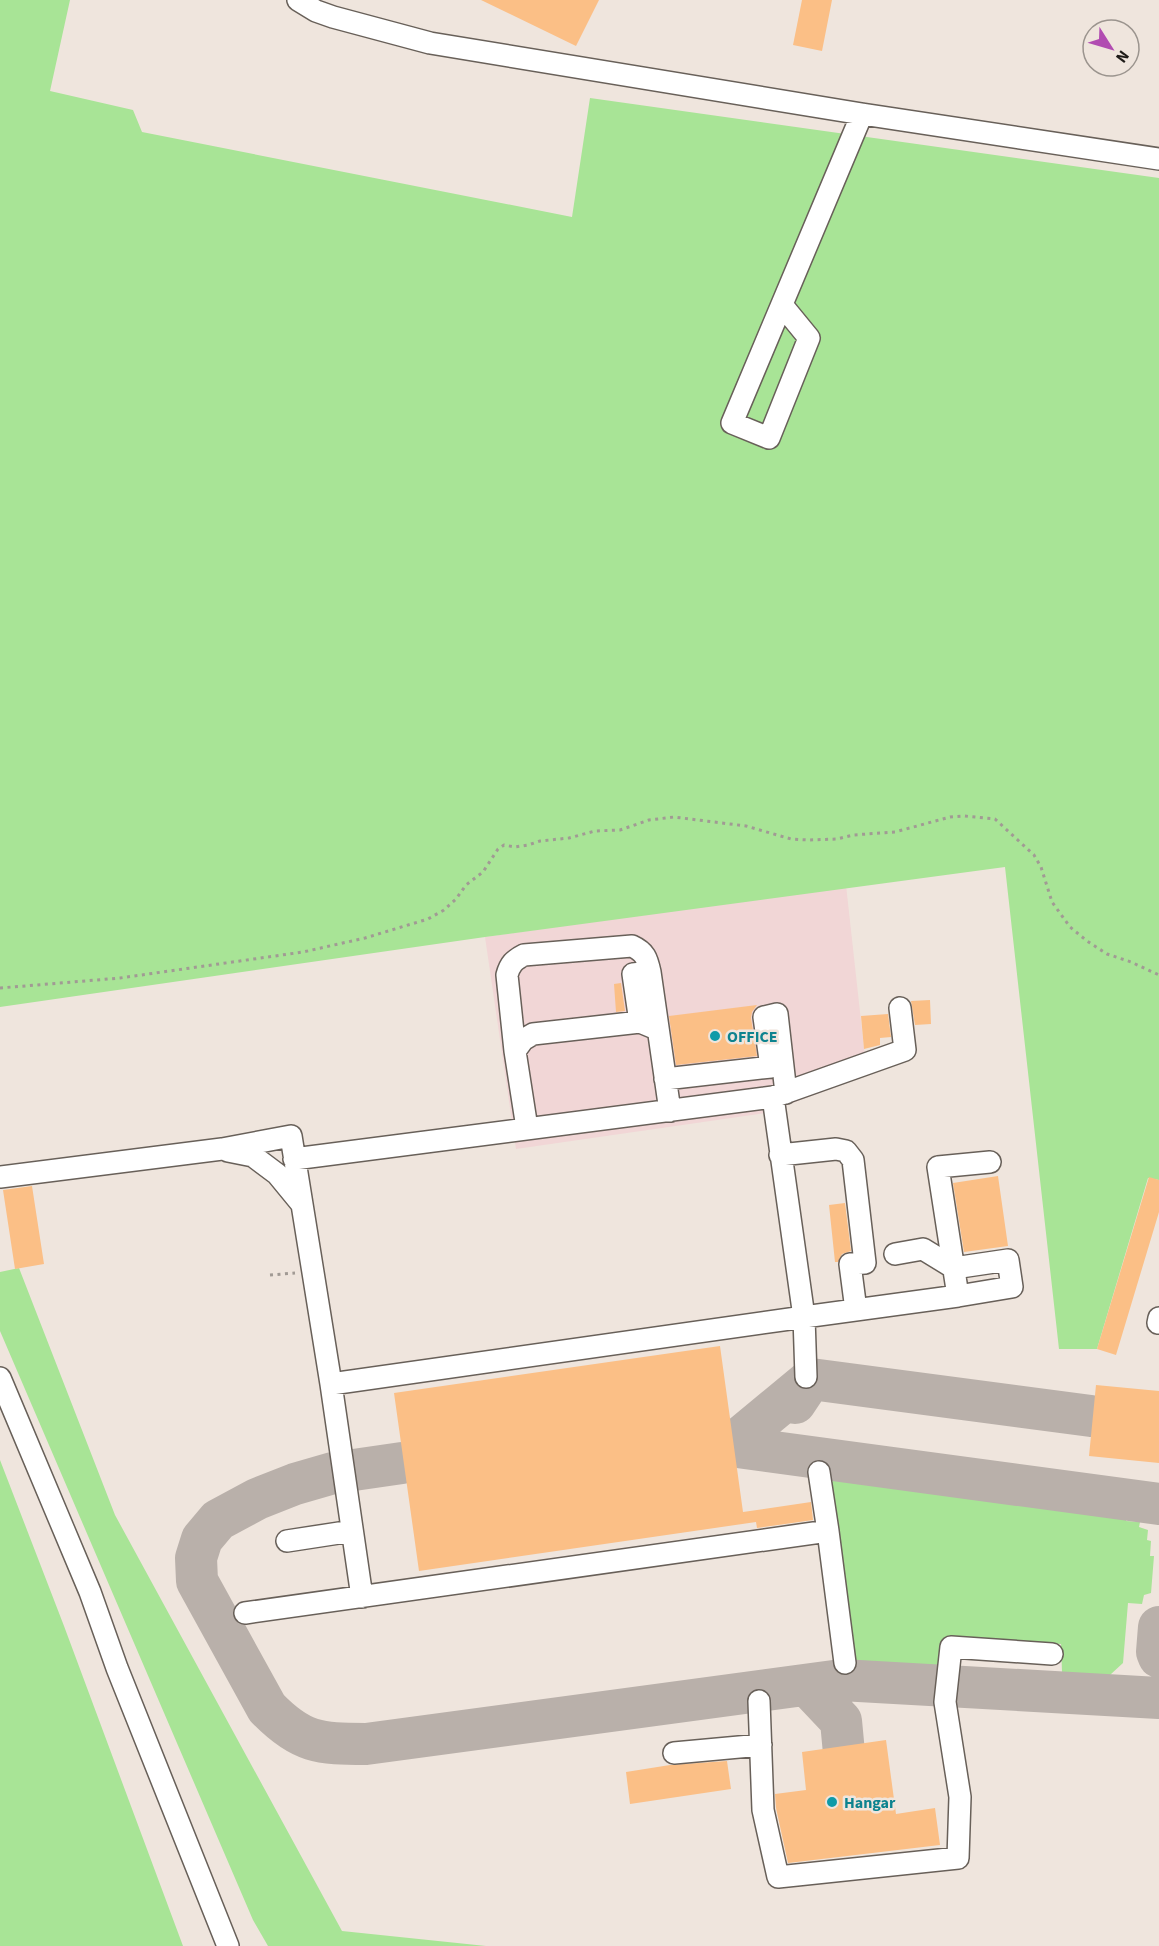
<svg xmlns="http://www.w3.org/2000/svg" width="1159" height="1946" viewBox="0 0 1159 1946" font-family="'Source Sans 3',sans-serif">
  <rect width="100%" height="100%" fill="#efe5dd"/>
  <path fill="#f1d6d6" d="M846 885 867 1075 766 1113 516 1149 485 937Z"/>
  <path fill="#a8e496" d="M0 0H70L50 91 133 110 142 132 572 217 590 98 1159 178V1180L1148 1178 1097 1349H1059L1005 867 485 937 0 1007Z
    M19 1268 115 1515 342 1931 486 1946H268L253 1920 0 1331V1272Z
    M0 1460 64 1626 183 1946H0Z
    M840 1471 1116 1509 1115 1513 1127 1514 1126 1521 1140 1522 1139 1527 1148 1530 1147 1540 1151 1541 1150 1556H1154L1151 1593 1144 1595 1142 1604 1128 1603 1123 1663 1098 1686 1072 1684 1062 1672 1061 1644 944 1638 941 1669 931 1678 856 1672 830 1485Z"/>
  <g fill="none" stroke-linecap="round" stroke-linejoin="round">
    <path stroke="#b9b0aa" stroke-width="42" d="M811 1379 730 1446 1159 1504
      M795 1403 811 1379 1091 1416
      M402 1463 333 1473 295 1484 257 1499 218 1520 202 1539 196 1558 197 1581 267 1708C301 1743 319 1744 366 1744L841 1680 1159 1698
      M1159 1627 1157 1652 1159 1657
      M807 1685 841 1721 844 1753"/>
  </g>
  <path fill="#fbbf86" d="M481 0H599L576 46Z
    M802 0H832L822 51 793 45Z
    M621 983 625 1011 616 1012 614 984Z
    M930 1000 931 1024 915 1025 911 1001Z
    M757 1005 752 1012 751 1018 757 1056 676 1065 669 1016Z
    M888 1014 891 1037 880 1038V1045L864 1049 861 1016Z
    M998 1176 1008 1246 964 1252 953 1183Z
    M1149 1177 1159 1180V1212L1116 1355 1097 1349Z
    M32 1186 44 1264 15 1269 3 1190Z
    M845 1203 851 1251 842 1254 838 1262H835L829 1205Z
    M720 1346 743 1512 811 1502 813 1520 757 1528 756 1522 419 1571 394 1393Z
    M1096 1385 1159 1391V1463L1089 1456Z
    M886 1740 896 1814 935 1808 940 1845 788 1863 776 1808 775 1794 806 1790 802 1752Z
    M727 1761 731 1789 630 1804 626 1772 670 1765Z"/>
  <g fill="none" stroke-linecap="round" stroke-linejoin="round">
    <g stroke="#686059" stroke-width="24">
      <path id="minor" d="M298 0 316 11 333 17 430 43 862 114 1159 159
        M782 305 809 338 769 438 732 423 862 114
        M640 1022 633 974 650 972 670 1111
        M515 1051 523 1040 533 1034 640 1022 652 1027
        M665 1079 771 1067 764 1017 777 1014 786 1093
        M773 1097 905 1050 900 1008
        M527 1128 515 1051 507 975C510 964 514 960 524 955L632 946C645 952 647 958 650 972
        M228 1151 253 1156 277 1174 300 1202
        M780 1155 836 1149 846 1151 853 1160 865 1263 850 1264 856 1310
        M294 1159 773 1097 804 1317 331 1384
        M0 1177 222 1149 291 1136 331 1384 362 1597
        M895 1254 923 1249 954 1268 1008 1260 1012 1287 958 1296 938 1167 990 1162
        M1159 1318 1158 1323H1159
        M806 1377 804 1317 958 1296
        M0 1378 90 1592 117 1668 228 1946
        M819 1472 828 1531
        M287 1541 352 1531
        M245 1613 828 1531 845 1663
        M759 1701 763 1810 778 1877 958 1858 960 1797 945 1702 951 1647 1052 1654
        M674 1753 761 1745"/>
    </g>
    <path stroke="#a19a94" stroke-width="3" stroke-dasharray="3 4.5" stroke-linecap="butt" d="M0 988 120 978 303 952 365 938 428 919 444 910 456 899 466 885 483 872 498 849 504 845 515 847 528 845 540 841 569 838 595 831 620 830 649 820 674 817 746 826 791 839 809 840 837 839 853 835 895 832 950 817 964 816 995 819 1034 855 1041 867 1052 902 1070 927 1087 941 1107 954 1131 962 1159 975
      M270 1275 295 1273"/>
    <use href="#minor" stroke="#fff" stroke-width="21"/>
  </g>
  <g fill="#0f9aa8" stroke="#efe5dd" stroke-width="2">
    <circle cx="715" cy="1036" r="6"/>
    <circle cx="832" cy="1802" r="6"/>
  </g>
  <g text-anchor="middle" stroke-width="5" stroke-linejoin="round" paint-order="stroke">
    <g font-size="16" font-weight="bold" fill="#0d838f" stroke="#efe5dd" text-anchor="start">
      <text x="727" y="1042">OFFICE</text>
      <text x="844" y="1808">Hangar</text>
    </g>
  </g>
  <g transform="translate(1111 48) rotate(127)"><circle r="28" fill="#efe5dd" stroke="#9b948e" stroke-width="1.5"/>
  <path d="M0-4.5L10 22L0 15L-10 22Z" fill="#b14cb1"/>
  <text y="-9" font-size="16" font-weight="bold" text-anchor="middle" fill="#1e1b18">N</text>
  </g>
</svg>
